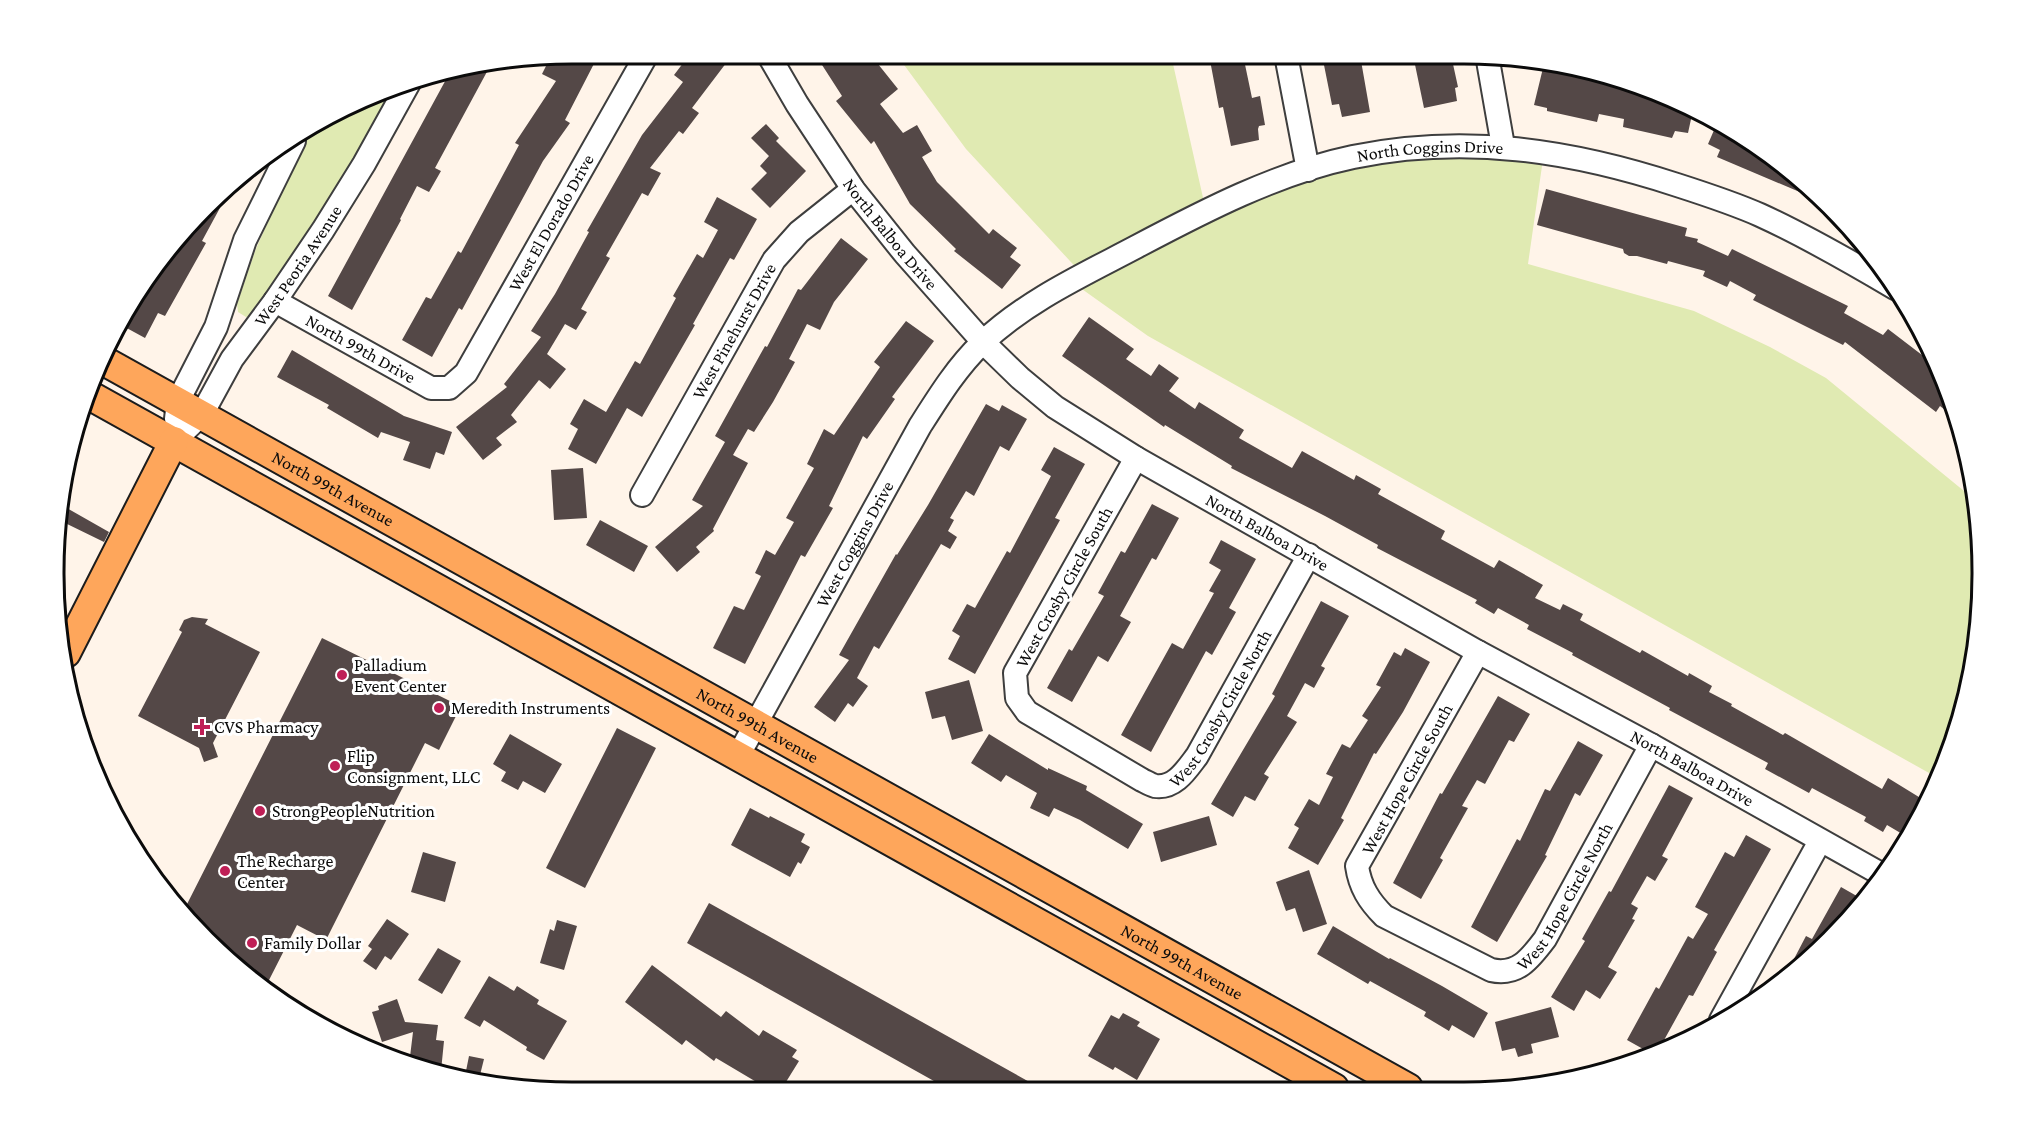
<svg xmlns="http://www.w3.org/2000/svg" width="2037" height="1146" viewBox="0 0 2037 1146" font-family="'Crimson Pro',serif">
  <rect width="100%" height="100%" fill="#fff4e9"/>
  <path fill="#e0eab2" d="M896 54 1171 55 1206 211 1352 157 1544 152 1528 264 1694 311 1770 347 1826 378 1975 500 1982 539 1979 641 1955 740 1938 778 1148 336 1072 282 1083 275 966 149Z
    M397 87C354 166 306 244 251 316L246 317 238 312 237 304 255 251 307 134Z"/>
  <path fill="#544847" d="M573 54H599L565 120 570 123 543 161 462 310 459 308 432 357 402 340 426 297 431 299 458 251 461 253 519 145 515 143 556 81 542 74 550 58Z
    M690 54H733L692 108 699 113 683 134 679 131 650 168 661 173 648 196 642 193 606 256 610 258 581 309 587 312 576 330 565 324 547 354 566 369 550 389 539 380 511 415 517 422 496 438 502 445 483 460 456 427 507 387 504 384 541 337 531 331 555 294 589 232 587 231 642 135 683 82 674 75Z
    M815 54H870L898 89 880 104 903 133 917 125 932 151 922 157 937 182 989 234 993 229 1017 248 1010 257 1021 265 1002 289 954 251 956 249 910 204 874 141 871 144 836 101 842 96Z
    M1209 55H1243L1252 98 1260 96 1265 125 1259 126 1258 129 1259 140 1231 146 1223 107 1219 108Z
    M1322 55H1360L1370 112 1342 117 1339 104 1332 105Z
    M1413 55H1451L1458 87 1455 88 1457 101 1424 108Z
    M489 68 435 168 441 171 429 192 417 186 400 219 401 220 352 310 328 296 449 74Z
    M1543 68 1640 90H1649L1693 110 1688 133 1675 131 1672 138 1623 127 1624 119 1599 114 1597 122 1547 111V108L1534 105Z
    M1718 121 1806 183 1821 201 1717 157 1720 150 1708 144Z
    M766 124 779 138 776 141 806 171 770 208 751 189 767 173 760 166 769 156 751 138Z
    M1546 189 1687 228 1685 236 1698 239 1697 242 1728 256 1732 249 1848 306 1844 313 1883 335 1888 329 1939 368 1959 421 1940 406 1936 412 1845 342 1843 345 1753 300 1756 295 1730 281 1727 287 1703 276 1705 271 1668 261 1667 264 1637 256H1629L1624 253 1623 249 1537 225Z
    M717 197 757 219 734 260 730 258 693 324 695 325 642 417 627 408 596 464 568 449 578 429 570 424 584 399 606 412 635 361 640 364 676 298 673 296 697 254 703 258 718 230 704 222Z
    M217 204 221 206 202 241 206 243 165 316 158 313 145 338 123 326 142 284 148 288 162 263Z
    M841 238 868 259 834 302 820 330 807 324 789 359 795 362 773 402 754 432 748 429 733 455 748 463 713 529 714 531 696 547 700 552 677 572 655 547 703 506 692 500 725 442 715 436 765 346 767 347 798 289 801 290Z
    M1089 317 1134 349 1126 359 1151 376 1159 364 1179 378 1169 391 1195 409 1199 402 1244 430 1239 438 1292 468 1302 451 1354 480 1356 475 1381 489 1378 494 1445 531 1441 539 1494 568 1499 560 1543 585 1535 598 1560 610 1563 604 1583 614 1580 620 1640 653 1642 650 1688 676 1689 673 1712 686 1709 692 1732 704 1731 706 1783 735 1785 733 1882 789 1888 778 1927 802 1913 833 1909 838 1887 825 1883 832 1864 821 1866 817 1812 788 1809 793 1765 769 1768 763 1669 710 1670 708 1572 655 1573 653 1527 629 1529 625 1498 608 1494 614 1475 603 1477 600 1377 548 1378 545 1325 516 1231 468 1232 466 1165 425 1164 427 1062 356Z
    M906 321 934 341 892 397 895 399 867 439 863 436 829 506 833 508 805 557 801 555 745 664 713 648 734 606 744 610 761 576 755 573 766 550 775 555 794 522 786 518 814 468 807 464 824 429 834 435 880 367 874 362Z
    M292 350 404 416 452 432 444 455 436 452 430 469 403 460 410 442 381 432 378 438 327 408 329 405 277 377Z
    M986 404 999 411 1002 405 1027 419 1009 451 1000 446 974 496 966 491 950 518 954 520 948 531 957 537 950 549 941 544 879 649 874 646 857 678 868 686 853 707 848 703 835 722 814 707 849 660 839 655 896 554 897 555 928 505Z
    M1054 447 1085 464 1055 518 1060 520 975 674 948 659 960 636 952 631 967 604 975 608 1007 551 1010 553 1051 476 1041 470Z
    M583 468 587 518 554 520 551 470Z
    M1152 504 1179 518 1156 560 1152 558 1120 616 1131 622 1108 662 1098 656 1072 702 1047 688 1069 649 1072 651 1104 596 1098 593 1121 551 1125 553Z
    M65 507 109 532 104 542 63 522Z
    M600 520 648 546 634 572 586 545Z
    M1221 540 1256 559 1229 608 1236 612 1212 655 1206 651 1151 752 1121 735 1172 643 1183 649 1214 593 1209 591 1221 570 1209 563Z
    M1321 601 1349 616 1321 666 1325 668 1314 688 1305 683 1287 716 1297 722 1264 774 1269 777 1255 801 1245 796 1233 817 1211 804 1275 696 1272 694Z
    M192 617 208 619 205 624 260 652 213 743 218 757 204 762 199 748 138 716 182 632 179 630 184 620Z
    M322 638 456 704 451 713 456 716 439 750 425 743 326 940 297 925 267 984 182 914Z
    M1405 648 1430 662 1403 712 1376 754 1374 753 1341 818 1344 820 1318 865 1288 848 1299 828 1294 825 1309 799 1319 805 1333 777 1326 774 1342 744 1350 748 1368 720 1362 716 1381 687 1376 685 1394 652 1401 656Z
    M969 680 983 731 952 740 945 716 932 719 925 692Z
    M1498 696 1530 714 1514 742 1509 740 1485 784 1477 780 1462 806 1468 808 1440 858 1443 860 1421 899 1393 883 1440 793 1442 794Z
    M617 728 656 748 585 888 546 868Z
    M510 734 562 764 545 793 523 781 518 790 501 781 506 772 493 764Z
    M989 734 1048 770V768L1087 786 1086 790 1143 824 1128 849 1080 820 1054 808 1049 817 1030 808 1037 793 1006 775 1001 782 971 763Z
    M1578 741 1603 755 1580 796 1575 793 1545 855 1547 856 1497 942 1471 927 1517 839 1520 841 1545 789 1550 791Z
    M1669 785 1693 798 1662 856 1668 859 1655 881 1647 876 1631 904 1638 908 1632 919 1635 920 1608 967 1617 972 1600 999 1586 990 1574 1011 1551 997 1585 941 1582 939 1609 891 1611 892Z
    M750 808 769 818 770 816 805 834 801 842 810 847 801 864 798 862 790 877 731 845Z
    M1209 816 1217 845 1161 862 1153 832Z
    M1746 835 1771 849 1714 950 1717 952 1693 996 1689 995 1658 1051 1652 1054 1627 1040 1656 987 1659 989 1688 936 1693 939 1708 914 1695 907 1725 852 1734 857Z
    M423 852 456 862 445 902 411 892Z
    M1309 870 1327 924 1303 932 1295 908 1286 911 1276 882Z
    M1841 887 1862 899 1831 940 1784 978 1806 936 1812 939Z
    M709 903 1042 1089 950 1090 687 943Z
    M387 919 409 934 391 960 385 956 376 970 363 961 372 949 368 946Z
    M557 920 577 926 564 970 540 963 550 929 554 931Z
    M1333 926 1389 959 1390 958 1442 986 1488 1013 1474 1038 1452 1025 1449 1031 1424 1016 1426 1012 1370 981 1368 984 1317 954Z
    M438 948 461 961 442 994 418 980Z
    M652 965 721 1017 726 1011 759 1036 763 1030 797 1050 792 1057 799 1061 781 1090H770L716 1058 714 1061 686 1040 682 1045 625 1002Z
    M489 976 514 991 517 986 539 1000 537 1004 567 1021 544 1060 526 1050 527 1047 484 1020 480 1027 464 1018Z
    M397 999 405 1022 438 1025 436 1040 444 1041 441 1071 409 1065 413 1032 382 1042 372 1012 379 1010 378 1006Z
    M1551 1007 1559 1037 1531 1044 1533 1053 1518 1057 1515 1048 1502 1051 1495 1022Z
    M1123 1013 1140 1022 1137 1026 1160 1039 1137 1080 1115 1067 1113 1070 1088 1056 1111 1015 1119 1019Z
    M469 1056 484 1059 479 1079 465 1076Z"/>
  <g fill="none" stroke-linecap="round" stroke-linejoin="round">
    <g stroke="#3e3e3e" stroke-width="26">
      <g id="minor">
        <path id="s1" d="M768 54 797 104 853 189 905 254 983 342 1020 378 1055 407 1136 458 1478 652 1651 745 1881 874"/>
        <path d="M1286 55 1308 170"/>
        <path d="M1487 55 1503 146"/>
        <path id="s2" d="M275 301 431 388H449L466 373 647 54"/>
        <path d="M176 419 178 401 216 327 245 240 294 141"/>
        <path id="s3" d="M174 441 202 414 232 359 275 301 323 230 364 164 410 81"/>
        <path id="s4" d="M1136 458 1015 673 1017 698 1027 712 1142 780C1146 782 1151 785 1155 786 1175 789 1187 769 1197 756L1309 555"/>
        <path id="s5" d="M642 495 774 260 799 232 853 189"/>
        <path id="s6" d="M1478 652 1357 866C1360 887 1369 901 1384 916L1491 970C1517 976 1530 959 1545 939L1651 745"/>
        <path id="s7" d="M738 756 920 426C939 396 957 367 982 343 1026 301 1083 275 1136 247 1204 211 1277 173 1353 157 1465 134 1570 150 1677 185 1705 194 1733 203 1760 215 1806 236 1851 262 1895 288"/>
        <path d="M1721 1020 1820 841"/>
      </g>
    </g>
    <g stroke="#1c1c1c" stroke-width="32">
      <g id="major">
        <path id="s8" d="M106 362 1408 1088"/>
        <path d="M91 396 1334 1088"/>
        <path d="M66 653 174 441"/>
      </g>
    </g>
    <use href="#minor" stroke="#fff" stroke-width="22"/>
    <use href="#major" stroke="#fea65b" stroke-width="28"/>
  </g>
  <g fill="#bf1f56" stroke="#fff" stroke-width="2">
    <circle cx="342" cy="675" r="6"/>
    <circle cx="439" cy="708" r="6"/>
    <path d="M199 718h6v6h6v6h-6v6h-6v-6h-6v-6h6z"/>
    <circle cx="335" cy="766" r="6"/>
    <circle cx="260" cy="811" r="6"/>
    <circle cx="225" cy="871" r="6"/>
    <circle cx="252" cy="943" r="6"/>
  </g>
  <g text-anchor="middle" stroke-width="6" stroke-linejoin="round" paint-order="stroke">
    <g font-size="18" fill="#0b0b0b" stroke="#fff">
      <text dy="6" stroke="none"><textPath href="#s7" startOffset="976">North Coggins Drive</textPath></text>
      <text dy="6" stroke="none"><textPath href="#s2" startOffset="392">West El Dorado Drive</textPath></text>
      <text dy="6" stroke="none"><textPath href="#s1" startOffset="218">North Balboa Drive</textPath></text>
      <text dy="6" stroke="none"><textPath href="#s3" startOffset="216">West Peoria Avenue</textPath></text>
      <text dy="6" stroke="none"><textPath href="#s5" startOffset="188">West Pinehurst Drive</textPath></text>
      <text dy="6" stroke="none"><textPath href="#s2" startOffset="98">North 99th Drive</textPath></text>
      <text dy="6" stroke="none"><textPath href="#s8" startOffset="260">North 99th Avenue</textPath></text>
      <text dy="6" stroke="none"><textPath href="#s1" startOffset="704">North Balboa Drive</textPath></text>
      <text dy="6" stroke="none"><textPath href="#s7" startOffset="242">West Coggins Drive</textPath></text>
      <text transform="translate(1064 587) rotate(-61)" y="6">West Crosby Circle South</text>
      <text dy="6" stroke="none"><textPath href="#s4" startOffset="544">West Crosby Circle North</textPath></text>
      <text dy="6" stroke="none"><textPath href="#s8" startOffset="746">North 99th Avenue</textPath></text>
      <text dy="6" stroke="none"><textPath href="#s1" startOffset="1190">North Balboa Drive</textPath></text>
      <text transform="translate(1407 779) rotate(-61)" y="6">West Hope Circle South</text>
      <text dy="6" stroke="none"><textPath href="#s6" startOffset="537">West Hope Circle North</textPath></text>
      <text dy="6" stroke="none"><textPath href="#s8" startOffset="1232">North 99th Avenue</textPath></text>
    </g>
    <g font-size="18" fill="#0b0b0b" stroke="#fff" text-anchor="start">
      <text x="354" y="671">Palladium<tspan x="354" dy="21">Event Center</tspan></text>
      <text x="451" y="714">Meredith Instruments</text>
      <text x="214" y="733">CVS Pharmacy</text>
      <text x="347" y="762">Flip<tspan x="347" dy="21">Consignment, LLC</tspan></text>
      <text x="272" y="817">StrongPeopleNutrition</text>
      <text x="237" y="867">The Recharge<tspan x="237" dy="21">Center</tspan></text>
      <text x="264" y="949">Family Dollar</text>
    </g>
  </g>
  <path d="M0 0H2037V1146H0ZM572 64H1464A508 508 0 0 1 1972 572V574A508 508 0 0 1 1464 1082H572A508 508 0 0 1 64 574V572A508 508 0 0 1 572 64Z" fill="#fff" fill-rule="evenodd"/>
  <path fill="none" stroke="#0b0b0b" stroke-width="3" d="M572 64H1464A508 508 0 0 1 1972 572V574A508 508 0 0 1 1464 1082H572A508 508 0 0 1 64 574V572A508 508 0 0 1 572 64Z"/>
</svg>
